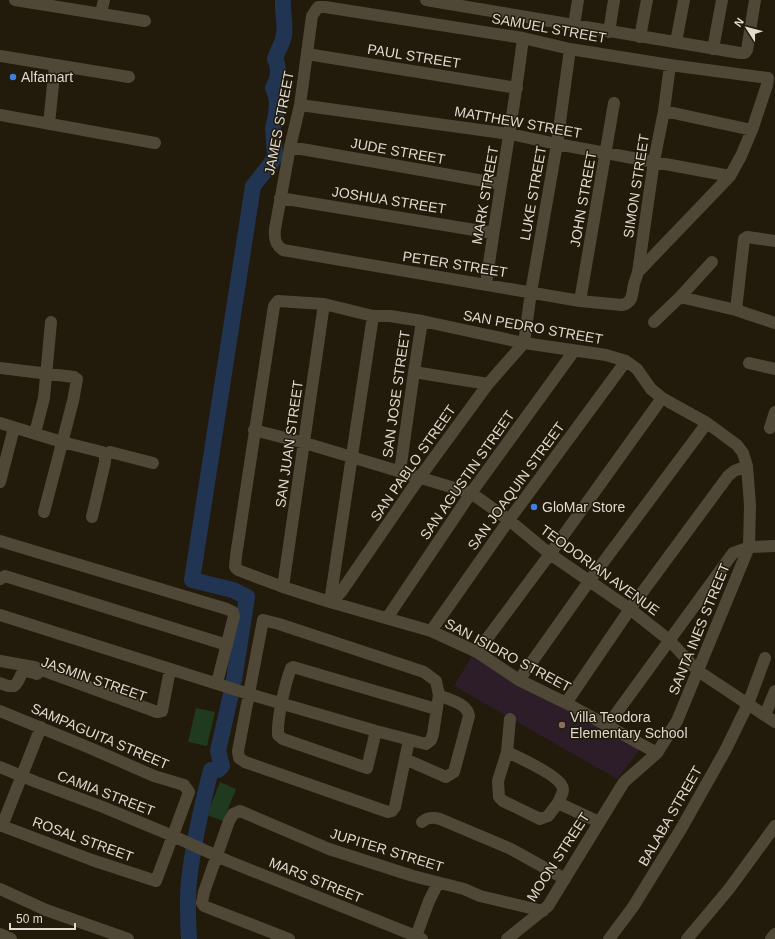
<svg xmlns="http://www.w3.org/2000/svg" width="775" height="939" viewBox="0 0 775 939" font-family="Helvetica,sans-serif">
  <rect width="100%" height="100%" fill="#221a0a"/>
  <path fill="#2c1d28" d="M473 654 642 747 617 779 454 686Z"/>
  <path fill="#203a1f" d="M196 708 215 712 207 746 188 742Z
    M220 782 236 789 223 821 207 815Z"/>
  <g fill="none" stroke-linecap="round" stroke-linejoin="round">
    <path stroke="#213552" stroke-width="16" d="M234 680 247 597 233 590 192 580 253 186 270 165 275 156 273 128 276 115 277 104 276 96 273 88C278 79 280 68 275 59 277 51 283 43 284 35 286 23 282 13 283 0
      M189 939C188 920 187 900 189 881 193 844 202 805 211 770H218L222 766 218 751 231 694"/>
    <path stroke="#504837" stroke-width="12" d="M15 0 145 21
      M426 0 740 53H745L747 50 755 0
      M101 13 104 0
      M574 25 578 0
      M609 32 614 0
      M640 37 647 0
      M676 42 684 0
      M713 49 722 0
      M307 54 517 88
      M0 56 129 77
      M300 105 510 134 557 144 730 176
      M664 111 752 130
      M0 115 155 143
      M49 124 55 65
      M290 147 501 184
      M280 198 493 233
      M638 272 730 176 741 156 752 130 767 85 768 78 670 65 570 49 523 38 325 7H318L312 16 300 105 290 147 275 229C274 238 275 245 283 250L580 301 622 305C633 303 632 294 634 284 635 280 637 276 638 272L654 161 664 111 670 65
      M486 285C497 202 513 121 523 38
      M680 297 736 310 775 323
      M580 301 614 103
      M736 310 744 239 747 237 775 241
      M654 322 680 297 712 262
      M749 363 775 369
      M0 368 74 377 77 379 73 401 44 512
      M414 372 488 384
      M0 423 62 442 102 452 105 456V462L92 517
      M770 428 775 412
      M254 430 305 443 471 493 509 520 550 554 630 609 669 640 698 671 775 722
      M35 433 44 398 51 322
      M105 456 110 452 153 463
      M400 471 414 372 422 321
      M0 482 14 428
      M0 541 227 609 233 612 234 616 217 683
      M0 579 5 576 227 645
      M283 587 324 304
      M330 602 336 598 341 592 420 477 488 384 524 343 531 292 557 144 570 49
      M330 602 373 316
      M0 615 249 694 376 731 426 744 431 740 433 734 439 695 436 681 424 672 279 624 263 620 238 751 239 758 245 762 388 812 392 811 395 807 409 740
      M387 618 471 493 574 351
      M431 631 509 520 626 361
      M477 652 550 554 662 398
      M0 661 34 667 157 712 162 711 170 670
      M519 680 590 580 707 423
      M0 683 8 686H14C25 677 15 667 37 674
      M566 703 630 609 728 476 734 471 747 466
      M0 711 90 748 154 776 184 785 189 792 156 881 92 860 0 825
      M765 715 775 691
      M510 719 507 752 498 781 499 797 503 801 540 819 548 816 558 803
      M607 726 733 553 749 547 775 546
      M376 731 367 768 283 739 278 735C277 718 285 684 291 668L293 667 436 709
      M507 752C518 757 557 775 562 786 565 791 560 798 558 803L599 822
      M405 759 446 777 454 772 469 716C467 703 449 700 439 695
      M0 767 36 782 103 807 173 836 228 861 416 936 422 939
      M422 822C428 817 433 817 440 819L511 849 565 879
      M2 826 41 727
      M0 889 46 910 128 939
      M0 934 11 939
      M289 939 214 910 204 906 202 903 204 892 229 821 233 814 240 811 329 849 413 876 464 889 480 896 543 911
      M415 939 429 901 438 883
      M507 939 548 906 624 782 657 753 677 721 749 547 750 505 747 466 743 453 737 445 707 423 662 398 651 389 637 369 626 361 606 355 524 343 422 321 390 316H373L324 304 278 301 274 306 236 556 235 567 238 570 283 587 330 602 431 631 477 652 519 680 566 703 657 753
      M609 939 633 907 681 829 725 751 748 704 765 658
      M687 939 729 889 775 826
      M771 939 775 934"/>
  </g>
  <g fill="#3f7fe0" stroke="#221a0a" stroke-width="1.5">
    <circle cx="13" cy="77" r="4"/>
    <circle cx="534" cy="507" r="4"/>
  </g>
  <circle fill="#8d6e63" stroke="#221a0a" stroke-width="1.5" cx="562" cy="725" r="4"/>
  <g text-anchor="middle" stroke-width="3" stroke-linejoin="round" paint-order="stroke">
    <g font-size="14" fill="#dfdbd0" stroke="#221a0a">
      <text transform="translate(549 28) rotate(10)" y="5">SAMUEL STREET</text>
      <text transform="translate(414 56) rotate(9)" y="5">PAUL STREET</text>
      <text transform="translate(518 122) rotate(10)" y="5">MATTHEW STREET</text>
      <text transform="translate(279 123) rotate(-79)" y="5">JAMES STREET</text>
      <text transform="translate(398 151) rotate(10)" y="5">JUDE STREET</text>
      <text transform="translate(636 186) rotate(-81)" y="5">SIMON STREET</text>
      <text transform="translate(533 193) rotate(-80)" y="5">LUKE STREET</text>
      <text transform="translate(485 195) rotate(-80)" y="5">MARK STREET</text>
      <text transform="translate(583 199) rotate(-80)" y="5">JOHN STREET</text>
      <text transform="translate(389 200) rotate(9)" y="5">JOSHUA STREET</text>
      <text transform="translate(455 264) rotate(9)" y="5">PETER STREET</text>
      <text transform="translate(533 327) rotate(10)" y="5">SAN PEDRO STREET</text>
      <text transform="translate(396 394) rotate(-82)" y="5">SAN JOSE STREET</text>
      <text transform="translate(289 444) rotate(-82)" y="5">SAN JUAN STREET</text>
      <text transform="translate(413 463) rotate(-55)" y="5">SAN PABLO STREET</text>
      <text transform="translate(467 475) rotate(-55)" y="5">SAN AGUSTIN STREET</text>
      <text transform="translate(516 486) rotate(-54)" y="5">SAN JOAQUIN STREET</text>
      <text transform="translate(600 570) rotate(36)" y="5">TEODORIAN AVENUE</text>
      <text transform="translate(699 629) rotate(-68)" y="5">SANTA INES STREET</text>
      <text transform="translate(508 655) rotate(28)" y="5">SAN ISIDRO STREET</text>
      <text transform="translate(94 679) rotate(19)" y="5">JASMIN STREET</text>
      <text transform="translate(100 736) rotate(23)" y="5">SAMPAGUITA STREET</text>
      <text transform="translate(106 793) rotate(21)" y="5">CAMIA STREET</text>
      <text transform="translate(670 816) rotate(-60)" y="5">BALABA STREET</text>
      <text transform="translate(83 839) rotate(20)" y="5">ROSAL STREET</text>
      <text transform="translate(387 850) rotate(17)" y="5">JUPITER STREET</text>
      <text transform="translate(558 857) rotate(-57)" y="5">MOON STREET</text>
      <text transform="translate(316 880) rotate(22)" y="5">MARS STREET</text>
    </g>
    <g font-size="14" fill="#dfdbd0" stroke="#221a0a" text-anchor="start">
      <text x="21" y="82">Alfamart</text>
      <text x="542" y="512">GloMar Store</text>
      <text x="570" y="722">Villa Teodora<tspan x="570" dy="16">Elementary School</tspan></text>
    </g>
  </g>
  <g transform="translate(747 28) rotate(306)" stroke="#221a0a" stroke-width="3" paint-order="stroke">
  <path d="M0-3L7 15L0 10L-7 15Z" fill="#dfdbd0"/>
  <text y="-6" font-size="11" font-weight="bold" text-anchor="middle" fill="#dfdbd0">N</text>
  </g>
  <path d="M10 923v6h65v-6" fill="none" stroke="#dfdbd0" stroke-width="2"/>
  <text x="16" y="923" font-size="12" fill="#dfdbd0" stroke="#221a0a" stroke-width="3" paint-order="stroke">50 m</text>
</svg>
